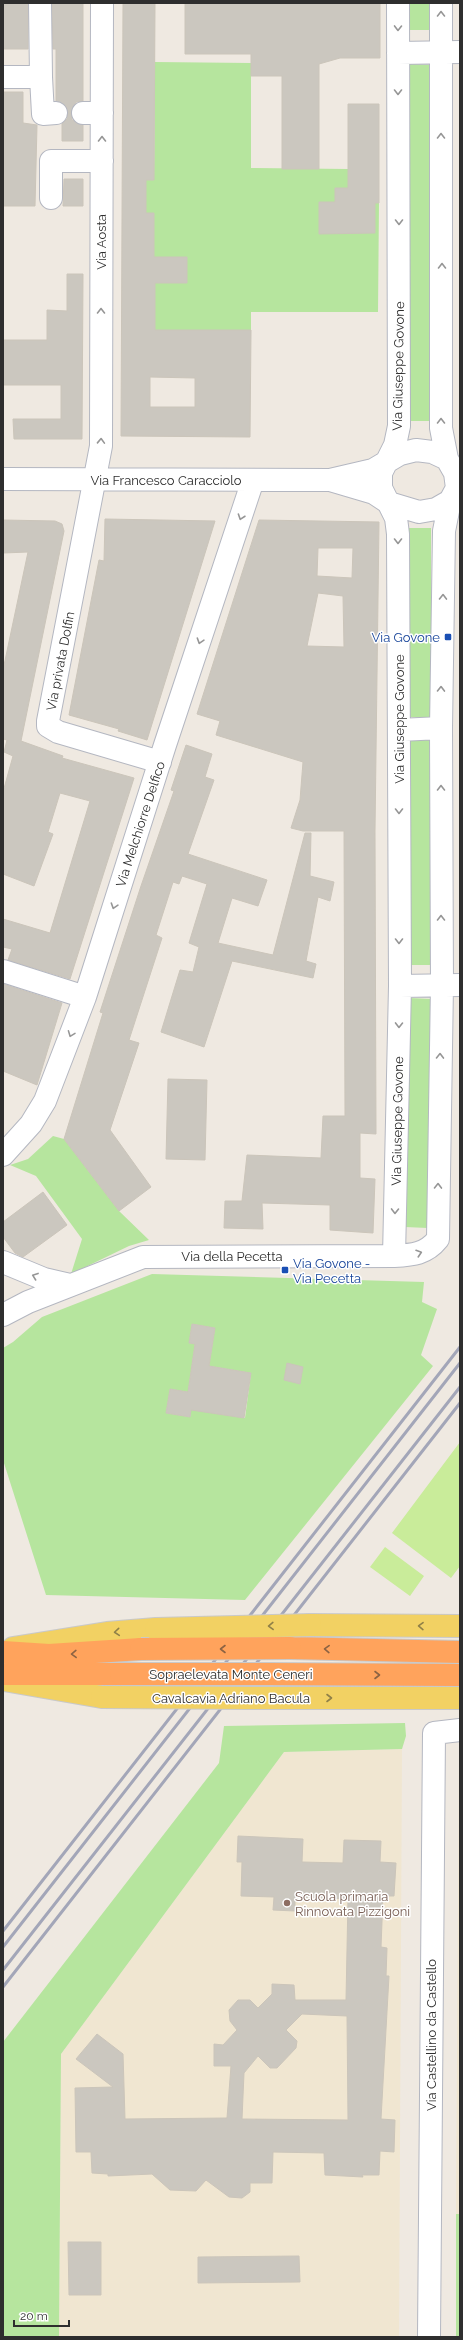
<svg xmlns="http://www.w3.org/2000/svg" width="463" height="2340" viewBox="0 0 463 2340" font-family="Raleway,sans-serif">
  <rect width="100%" height="100%" fill="#efe9e1"/>
  <path fill="#f0e6d1" d="M459 1747H460V2214H456Z
    M402 1749 399 2337H59L61 2054 284 1752Z"/>
  <path fill="#b6e59e" fill-rule="evenodd" d="M410 3H432V30H410Z
    M155 62 251 63V168L348 169V188H335V202L319 203V233H375V203H379L378 312H251V330H155V283H187V258L154 257V213H146V180H154Z
    M409 64 430 65 432 421H407Z
    M409 528H431V718L409 717Z
    M406 739H430L432 965H408Z
    M409 998 432 999 428 1228 405 1227Z
    M53 1136 64 1139 119 1211 149 1240 129 1246 71 1274 82 1239 36 1176 10 1165 28 1159Z
    M152 1274 424 1282 422 1302 437 1309 421 1355 433 1366 245 1600 46 1595 3 1460V1348L13 1342 42 1317ZM192 1324 215 1328 209 1366 251 1373 245 1418 201 1411 193 1397 190 1417 166 1413 170 1389 188 1392 195 1344 189 1343Z
    M405 1723 406 1736 402 1749 284 1752 61 2054 59 2337H3V2042L219 1763 224 1726Z
    M456 2214H460V2337H456Z"/>
  <path fill="#c9ec9a" d="M460 1442V1566L451 1578 392 1533Z
    M385 1547 424 1576 410 1596 370 1567Z"/>
  <path fill="#cbc7bf" stroke="#cbc5ba" fill-rule="evenodd" d="M3 3H28V49H3Z
    M52 3H83V101L76 102 71 113 72 120 83 125V141H62V124L67 119 68 112 66 106 56 101V49H53Z
    M123 3H155L154 180H146V213H154V257H187V283H155V330H251L250 437 121 436ZM150 377 195 378V407H150Z
    M185 3H380V58H340L319 64V169H282V76H251V54H185Z
    M3 92H23V123L37 125 35 206H3Z
    M348 104H379V203H375V233L319 234V202H335V188H348Z
    M64 179H83V206H63Z
    M67 274H83L82 439H14L13 419H61V385H3V340H47V310L67 311Z
    M105 519 215 521 147 740 118 731 119 729 69 715 99 560 104 561Z
    M3 520 55 521 62 524 64 531 21 741 63 756 62 758 134 778 70 979 8 960 12 949 3 947V919L50 933 90 801 60 793 48 832 53 834 34 886 3 874V792L13 756 4 752 7 740 3 739V670L28 552 3 553Z
    M259 520 379 522 375 831 376 1134 360 1133V1178L375 1179 373 1233 330 1230V1205L262 1203 263 1229 224 1228 225 1201H242L247 1155 321 1158 323 1116H345L344 831H303L291 828 300 800 303 762 216 735 220 721 197 714ZM318 548H353L352 578 317 576ZM318 593 343 596 344 647 307 646Z
    M186 745 212 754 205 777 214 780 188 854 267 880 258 906 232 898 218 943 273 955 305 833H311L310 876 334 882 330 901 318 897 306 961 316 964 313 978 232 961 204 1047 161 1032 180 970 193 972 199 947 189 943 207 884 182 876 179 884 173 882 156 935 162 938 129 1040 139 1043 110 1130 151 1187 119 1211 64 1139 103 1013 100 1012 141 886 174 791 171 790Z
    M3 984 62 1003 37 1085 3 1071Z
    M168 1079 207 1080 205 1160 166 1159Z
    M43 1192 67 1225 23 1257 15 1253 3 1237V1222Z
    M192 1324 215 1328 209 1366 251 1373 244 1418 191 1410 190 1417 166 1413 170 1389 188 1392 195 1344 189 1343Z
    M287 1363 303 1367 300 1384 284 1380Z
    M238 1836 303 1839 302 1862 343 1863 344 1840 381 1841 380 1862 396 1863 394 1896H383L381 1947 387 1948 386 1976H389L381 2119 395 2120 394 2152 380 2151 379 2175H362L363 2177 325 2175 324 2153 273 2152 272 2183H250V2192L242 2198 229 2197 206 2180 196 2191 170 2190 152 2174 108 2176V2174L92 2173 91 2152H76L75 2088 113 2087 76 2059 97 2034 123 2054 125 2119 227 2118 231 2066H214V2044L223 2045 237 2030 230 2021 229 2010 238 2000H250L258 2008 272 1994V1984L294 1985 295 2000H346L348 1899 295 1897V1911L273 1910 274 1897 241 1896 242 1862H237ZM302 2014 347 2016 348 2120 242 2119 244 2073 258 2056 270 2068H277L296 2048 297 2041 286 2030Z
    M68 2242H101V2295H69Z
    M299 2256 300 2282 198 2283V2257Z"/>
  <g fill="none" stroke-linecap="round" stroke-linejoin="round">
    <g stroke="#b4b7c1" stroke-width="24">
      <path id="minor" d="M40 3 41 77
        M102 3 101 446 48 721V726L58 732 160 762
        M398 53 460 52
        M3 77H41L43 114 56 113
        M83 113H102
        M51 198V161H102
        M3 479 330 480 373 470 400 454 416 450 432 452 447 459
        M330 480 374 493 389 503 419 512 436 509 457 497
        M399 730 441 728
        M3 971 85 997
        M400 986 460 985
        M3 1155 31 1124 45 1101 85 997 165 745 253 480
        M394 1256 400 986 398 534 396 518 381 488V473L395 445 399 426 398 3
        M3 1262 44 1279 70 1285
        M3 1315 28 1302 143 1257 394 1256C413 1255 426 1254 438 1239L442 985 441 728 444 531 450 501 457 488 455 473 447 459 441 428V3
        M429 2337 434 1733 460 1730"/>
    </g>
    <g stroke="#c9c9c9" stroke-width="24">
      <path id="major" d="M310 1625 460 1626
        M13 1648 107 1633 156 1629
        M4 1680 102 1697
        M248 1698H460"/>
    </g>
    <g stroke="#c9c9c9" stroke-width="24">
      <path id="highway" d="M290 1648 460 1652
        M3 1652 49 1655 141 1649
        M3 1674H121
        M268 1674 460 1675"/>
    </g>
    <use href="#minor" stroke="#fff" stroke-width="22"/>
    <use href="#major" stroke="#f2d163" stroke-width="22"/>
    <use href="#highway" stroke="#ffa35c" stroke-width="22"/>
    <path stroke="#a3a6b8" stroke-width="3" d="M3 1931 460 1347
      M3 1947 460 1363
      M3 1970 460 1387
      M3 1987 460 1403"/>
    <g stroke="#c9c9c9" stroke-width="24" stroke-linecap="butt">
      <path id="major-bridge" d="M156 1629 310 1625
        M102 1697 248 1698"/>
    </g>
    <g stroke="#c9c9c9" stroke-width="24" stroke-linecap="butt">
      <path id="highway-bridge" d="M141 1649 290 1648
        M121 1674H268"/>
    </g>
    <use href="#major-bridge" stroke="#f2d163" stroke-width="22"/>
    <use href="#highway-bridge" stroke="#ffa35c" stroke-width="22"/>
  </g>
  <defs><path id="oneway-chevron" d="M-2-3.5L2.5 0L-2 3.5" fill="none" stroke-width="1.6" stroke-linecap="round" stroke-linejoin="round"/></defs>
  <g stroke="#969696">
    <use href="#oneway-chevron" transform="translate(441 14) rotate(-90)"/>
    <use href="#oneway-chevron" transform="translate(398 28) rotate(91)"/>
    <use href="#oneway-chevron" transform="translate(398 92) rotate(90)"/>
    <use href="#oneway-chevron" transform="translate(441 136) rotate(-90)"/>
    <use href="#oneway-chevron" transform="translate(102 139) rotate(-90)"/>
    <use href="#oneway-chevron" transform="translate(399 222) rotate(90)"/>
    <use href="#oneway-chevron" transform="translate(442 266) rotate(-90)"/>
    <use href="#oneway-chevron" transform="translate(101 311) rotate(-90)"/>
    <use href="#oneway-chevron" transform="translate(441 421) rotate(-90)"/>
    <use href="#oneway-chevron" transform="translate(101 441) rotate(-88)"/>
    <use href="#oneway-chevron" transform="translate(241 517) rotate(109)"/>
    <use href="#oneway-chevron" transform="translate(398 541) rotate(90)"/>
    <use href="#oneway-chevron" transform="translate(443 597) rotate(-89)"/>
    <use href="#oneway-chevron" transform="translate(200 641) rotate(108)"/>
    <use href="#oneway-chevron" transform="translate(441 689) rotate(-89)"/>
    <use href="#oneway-chevron" transform="translate(441 788) rotate(-90)"/>
    <use href="#oneway-chevron" transform="translate(399 811) rotate(90)"/>
    <use href="#oneway-chevron" transform="translate(114 906) rotate(108)"/>
    <use href="#oneway-chevron" transform="translate(441 918) rotate(-90)"/>
    <use href="#oneway-chevron" transform="translate(399 941) rotate(90)"/>
    <use href="#oneway-chevron" transform="translate(399 1025) rotate(91)"/>
    <use href="#oneway-chevron" transform="translate(71 1034) rotate(111)"/>
    <use href="#oneway-chevron" transform="translate(440 1056) rotate(-89)"/>
    <use href="#oneway-chevron" transform="translate(438 1186) rotate(-89)"/>
    <use href="#oneway-chevron" transform="translate(395 1211) rotate(91)"/>
    <use href="#oneway-chevron" transform="translate(419 1253) rotate(-18)"/>
    <use href="#oneway-chevron" transform="translate(35 1276) rotate(-160)"/>
  </g>
  <g stroke="#908048">
    <use href="#oneway-chevron" transform="translate(271 1626) rotate(178)"/>
    <use href="#oneway-chevron" transform="translate(421 1626) rotate(-179)"/>
    <use href="#oneway-chevron" transform="translate(117 1632) rotate(175)"/>
    <use href="#oneway-chevron" transform="translate(329 1698)"/>
  </g>
  <g stroke="#8c6343">
    <use href="#oneway-chevron" transform="translate(223 1649) rotate(180)"/>
    <use href="#oneway-chevron" transform="translate(327 1649) rotate(-178)"/>
    <use href="#oneway-chevron" transform="translate(74 1654) rotate(178)"/>
    <use href="#oneway-chevron" transform="translate(377 1675)"/>
  </g>
  <g fill="#1a4fb4" stroke="#fff" stroke-width="1.5">
    <rect x="444" y="633" width="8" height="8" rx="2"/>
    <rect x="281" y="1266" width="8" height="8" rx="2"/>
  </g>
  <circle fill="#8d6e63" stroke="#fff" stroke-width="1.5" cx="287" cy="1903" r="4"/>
  <g text-anchor="middle" stroke-width="3" stroke-linejoin="round" paint-order="stroke">
    <g font-size="13" fill="#2e2e2e" stroke="#fff">
      <text transform="translate(101 242) rotate(-90)" y="5">Via Aosta</text>
      <text transform="translate(398 366) rotate(-89)" y="5">Via Giuseppe Govone</text>
      <text x="166" y="485">Via Francesco Caracciolo</text>
      <text transform="translate(60 661) rotate(-79)" y="5">Via privata Dolfin</text>
      <text transform="translate(399 719) rotate(-90)" y="5">Via Giuseppe Govone</text>
      <text transform="translate(140 824) rotate(-72)" y="5">Via Melchiorre Delfico</text>
      <text transform="translate(397 1121) rotate(-89)" y="5">Via Giuseppe Govone</text>
      <text x="232" y="1261">Via della Pecetta</text>
      <text x="231" y="1679">Sopraelevata Monte Ceneri</text>
      <text x="231" y="1703">Cavalcavia Adriano Bacula</text>
      <text transform="translate(431 2035) rotate(-90)" y="5">Via Castellino da Castello</text>
    </g>
    <g font-size="13" fill="#164399" stroke="#fff" text-anchor="end">
      <text x="440" y="642">Via Govone</text>
      <text x="293" y="1268" text-anchor="start">Via Govone -<tspan x="293" dy="15">Via Pecetta</tspan></text>
    </g>
    <g font-size="13" fill="#785e54" stroke="#fff" text-anchor="start">
      <text x="295" y="1901">Scuola primaria<tspan x="295" dy="15">Rinnovata Pizzigoni</tspan></text>
    </g>
  </g>
  <rect width="463" height="2340" fill="none" stroke="#2e2e2e" stroke-width="8"/>
  <path d="M14 2320v6h55v-6" fill="none" stroke="#2e2e2e" stroke-width="2"/>
  <text x="20" y="2320" font-size="12" fill="#2e2e2e" stroke="#ffffff" stroke-width="3" paint-order="stroke">20 m</text>
</svg>
